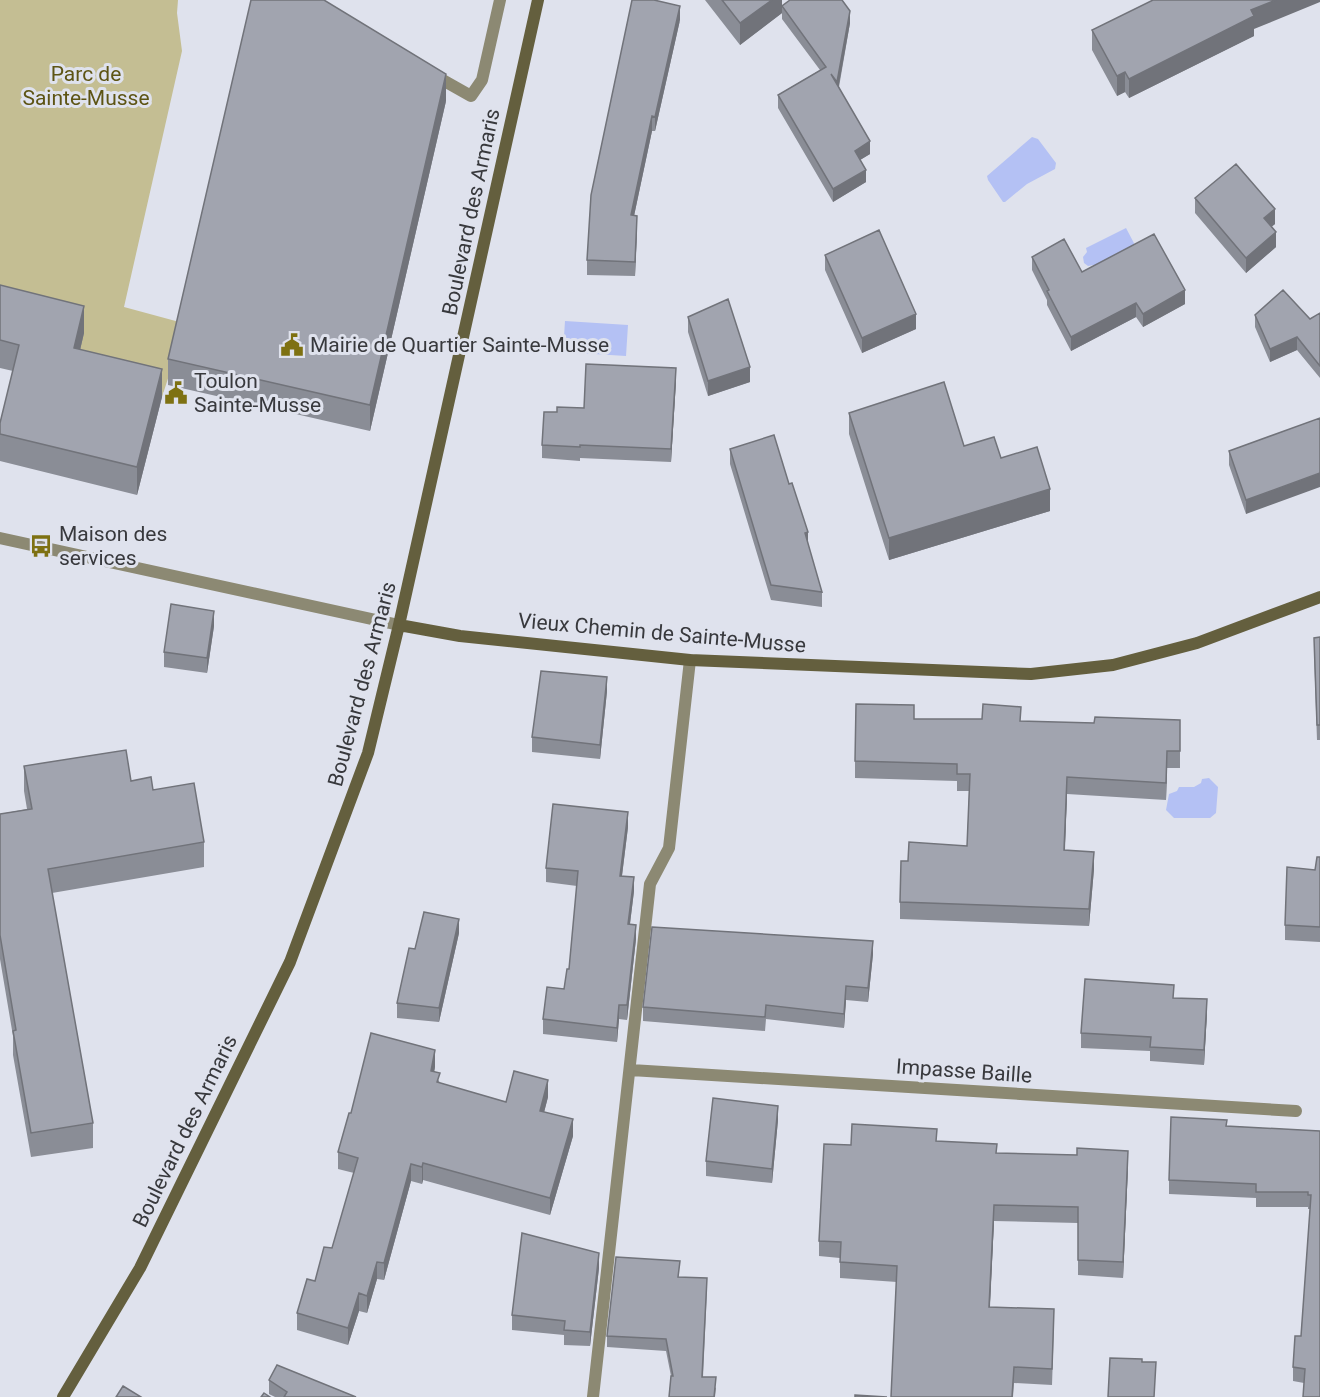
<svg xmlns="http://www.w3.org/2000/svg" width="1320" height="1397" viewBox="0 0 1320 1397" font-family="Roboto,sans-serif">
  <rect width="100%" height="100%" fill="#dfe2ed"/>
  <path fill="#c4be93" d="M0 0H178L177 13 182 51 124 307 183 323 174 360 162 397 0 313Z"/>
  <path fill="#b4c1f4" d="M1032 137 1038 139 1056 163 1055 169 1027 184 1005 202H1003L988 180 987 176Z
    M1126 228 1136 247 1096 268 1094 265 1088 266 1084 263 1083 257 1087 252 1086 248Z
    M565 321 628 325 626 356 563 352Z
    M1209 778 1218 787 1216 813 1210 818H1174L1166 810 1169 794 1177 791 1179 787H1194L1201 783 1202 779Z"/>
  <g fill="none" stroke-linecap="round" stroke-linejoin="round">
    <path stroke="#8c8973" stroke-width="12" d="M432 74 471 96 482 80 500 0
      M0 538 399 625
      M631 1070 1296 1111
      M593 1397 650 884 669 848 690 660"/>
    <path stroke="#645f3e" stroke-width="12" d="M399 625 460 636 690 660 1031 674 1113 665 1197 643 1320 597
      M63 1397 140 1268 290 962 368 753 399 625 538 0"/>
  </g>
  <path fill="#8a8d96" d="M705 0H782V6L850 23 839 87 870 154 860 160 866 182 833 202 778 108V95L820 70 782 19V13L740 45Z
    M680 20 655 131H652L634 216 637 230 635 276 587 275V260Z
    M1254 29V36L1129 98 1125 92 1117 96 1092 50V30Z
    M446 101 370 431 168 385V359Z
    M1195 198 1275 224 1271 227 1276 247 1246 273 1195 213Z
    M825 255 916 329 862 353 825 270Z
    M1032 257 1082 272 1185 304 1143 327 1136 317 1071 351 1047 305V300L1032 270Z
    M0 285 84 333 80 350 162 397 137 495 0 461V423L13 371 0 368Z
    M1320 313V378L1297 350 1270 362 1255 327V315L1310 319Z
    M688 317 750 382 708 396 688 332Z
    M676 381 671 462 580 458V461L542 458V445L557 412 584 408Z
    M849 413 964 446 1001 458 1050 511 889 560 849 434Z
    M1320 418 1246 514 1229 465V451Z
    M730 449 789 484 822 592V607L771 600 730 464Z
    M214 626 207 673 164 667V652Z
    M1320 637V740H1317L1314 653Z
    M607 691 600 759 532 752V737Z
    M914 719 1094 723 1180 720V768H1167L1166 800 1067 794 1065 850 1094 869 1089 926 900 919V902L908 861 967 846 969 791H957V781L855 778V761Z
    M24 766 131 781 153 790 204 842V867L52 893 93 1123V1148L31 1157 13 1055V1036L0 959V814L27 809 24 791Z
    M628 827 622 876 634 891 630 924 636 939 627 1020 619 1019 617 1042 543 1034V1019L564 989 569 969 577 886 546 882V868Z
    M1320 857V942L1285 940V925L1315 870Z
    M459 933 439 1022 397 1018V1003L415 949Z
    M873 954 868 1002 846 1000 844 1028 766 1019 765 1031 643 1021V1007Z
    M1174 998 1207 1013 1204 1065 1150 1061V1051L1081 1048V1033Z
    M435 1067 434 1072 440 1083 506 1102 548 1097 544 1112 573 1136 550 1215 423 1180 422 1184 411 1181 384 1280 377 1279 367 1313 359 1311 348 1345 297 1330V1313L332 1248 354 1173 338 1169V1152L351 1113Z
    M778 1120 772 1183 706 1176V1161Z
    M1227 1126 1320 1131 1304 1383 1293 1381V1367L1301 1336 1310 1209H1308V1207H1256V1198L1169 1194V1180Z
    M937 1141 997 1153 1128 1167 1123 1278 1078 1275V1223L994 1221 990 1307 1054 1325 1052 1385 1014 1383 1013 1397H891L897 1282 840 1278V1258L819 1256V1241L851 1145Z
    M599 1268 590 1346 564 1345V1335L512 1330V1315Z
    M679 1277 707 1289 703 1377 716 1388 715 1397H669L671 1376 666 1351 607 1347V1336Z
    M269 1380 356 1397H275L269 1394Z"/>
  <path fill="#71737a" d="M772 0H782V13L740 45V23Z
    M1276 0H1320V2L1254 29V36L1129 98V79L1251 10Z
    M680 6V20L655 131V117Z
    M850 11V23L837 95V82Z
    M1125 72V92L1117 96V76Z
    M446 74V101L370 431V405Z
    M652 116V131L631 230V215Z
    M870 141V154L855 163V151Z
    M866 170V182L833 202V189Z
    M1275 209V224L1264 233V218Z
    M637 216V230L635 276V262Z
    M1276 232V247L1246 273V258Z
    M1185 290V304L1143 327V314Z
    M1136 303V317L1071 351V337Z
    M84 306V333L74 376V348Z
    M916 314V329L862 353V338Z
    M1297 337V350L1270 362V349Z
    M750 367V382L708 396V381Z
    M676 368V381L671 462V449Z
    M162 369V397L137 495V467Z
    M1320 473V487L1246 514V500Z
    M1050 489V511L889 560V538Z
    M808 532V546L805 533Z
    M214 611V626L207 673V658Z
    M607 677V691L600 759V745Z
    M1167 751V768L1166 800V783Z
    M1067 777V794L1064 867V850Z
    M628 812V827L620 891V876Z
    M1094 852V869L1089 926V909Z
    M634 877V891L628 939V924Z
    M459 919V933L439 1022V1008Z
    M636 925V939L627 1020V1005Z
    M873 941V954L868 1002V988Z
    M846 986V1000L844 1028V1014Z
    M1207 999V1013L1204 1065V1050Z
    M619 1005V1019L617 1042V1028Z
    M435 1050V1067L431 1088V1071Z
    M548 1080V1097L540 1128V1111Z
    M778 1106V1120L772 1183V1169Z
    M573 1119V1136L550 1215V1198Z
    M1128 1151V1167L1123 1278V1262Z
    M423 1163V1180L422 1184V1167Z
    M411 1164V1181L384 1280V1263Z
    M994 1205V1221L989 1323V1307Z
    M599 1253V1268L590 1346V1332Z
    M377 1262V1279L367 1313V1296Z
    M359 1293V1311L348 1345V1328Z"/>
  <path fill="#a1a4af" stroke="#71737a" stroke-width="1.5" d="M251 0H324L446 74 370 405 168 359Z
    M632 0H654L680 6 655 117 652 116 631 215 637 216 635 262 587 260 591 195Z
    M722 0H772L740 23Z
    M790 0H842L850 11 837 82 831 74 870 141 855 151 866 170 833 189 778 95 826 67 782 6Z
    M1153 0H1276L1251 10 1254 16 1129 79 1125 72 1117 76 1092 30Z
    M1236 164 1275 209 1264 218 1276 232 1246 258 1195 198Z
    M879 230 916 314 862 338 825 255Z
    M1154 234 1185 290 1143 314 1136 303 1071 337 1047 291 1049 290 1032 257 1064 239 1082 272Z
    M0 285 84 306 74 348 162 369 137 467 0 434V423L19 345 0 340Z
    M1283 290 1310 319 1320 313V366L1297 337 1270 349 1255 315Z
    M728 299 750 367 708 381 688 317Z
    M586 364 676 368 671 449 580 445V447L542 445 544 412H557V407L584 408Z
    M944 382 964 446 994 437 1001 458 1037 447 1050 489 889 538 849 413Z
    M1320 418V473L1246 500 1229 451Z
    M774 435 789 484 792 483 808 532 805 533 822 592 771 585 730 449Z
    M171 604 214 611 207 658 164 652Z
    M1320 637V725H1317L1314 638Z
    M541 671 607 677 600 745 532 737Z
    M856 704 914 705V719H982L983 704 1021 707 1020 721 1094 723 1095 717 1180 720V751H1167L1166 783 1067 777 1064 850 1094 852 1089 909 900 902 901 861H908L909 842 967 846 970 774H957V764L855 761Z
    M126 750 131 781 151 777 153 790 194 783 204 842 48 869 93 1123 31 1133 13 1031 16 1030 0 935V814L32 809 24 766Z
    M553 804 628 812 620 876 634 877 628 924 636 925 627 1005H619L617 1028 543 1019 547 987 564 989 567 969H569L578 871 546 868Z
    M1317 857H1320V927L1285 925 1287 867 1315 870Z
    M424 912 459 919 439 1008 397 1003 409 948 415 949Z
    M652 927 873 941 868 988 846 986 844 1014 766 1005 765 1017 643 1007Z
    M1085 979 1174 985 1173 998 1207 999 1204 1050 1150 1047 1151 1037 1081 1033Z
    M371 1033 435 1050 431 1071 440 1073 437 1082 506 1102 514 1071 548 1080 540 1111 573 1119 550 1198 423 1163 422 1167 411 1164 384 1263 377 1262 367 1296 359 1293 348 1328 297 1313 307 1279 315 1281 324 1247 332 1248 358 1158 338 1152 349 1113H351Z
    M713 1098 778 1106 772 1169 706 1161Z
    M1171 1117 1227 1120 1226 1126 1320 1131V1397H1303L1305 1369 1293 1367 1295 1336H1301L1311 1195H1308V1192H1256V1184L1169 1180Z
    M852 1124 937 1129 936 1141 997 1144 996 1153 1077 1155V1148L1128 1151 1123 1262 1078 1260V1207L994 1205 989 1307 1054 1309 1052 1369 1014 1367 1012 1397H891L897 1266 840 1262 841 1242 819 1241 824 1144 851 1145Z
    M522 1233 599 1253 590 1332 564 1330 565 1321 512 1315Z
    M616 1257 680 1261 678 1277 707 1278 702 1377H716L714 1397H669L671 1376H673L666 1339 607 1336Z
    M1110 1358 1142 1359V1362H1156L1154 1397H1108Z
    M277 1365 356 1397H284L287 1392 269 1380Z
    M123 1386 141 1397H116Z
    M264 1393 270 1397H261Z
    M855 1395 887 1397H855Z"/>
  <defs>
    <g id="civic-bare" transform="scale(1.8)"><path d="M-.6-6.5H3V-4.5H.6V-3L4-1V1h2V6H-6V1h2V-1L-.6-3ZM-1.2 2.5V6h2.4V2.5Z" fill="#7e7112" stroke="#dfe2ed" stroke-width="2.5" paint-order="stroke"/></g>
    <g id="bus-bare" transform="scale(1.8)"><path d="M-5-6H5V4H4V6H2V4H-2V6H-4V4H-5ZM-3.5-4V0h7V-4ZM-3.5 1.2v1.5H-2V1.2ZM2 1.2v1.5H3.5V1.2Z" fill="#7e7112" stroke="#dfe2ed" stroke-width="2.5" paint-order="stroke"/></g>
  </defs>
  <g fill-rule="evenodd">
    <use href="#civic-bare" x="292" y="345"/>
    <use href="#civic-bare" x="176" y="393"/>
    <use href="#bus-bare" x="41" y="546"/>
  </g>
  <g text-anchor="middle" stroke-width="6" stroke-linejoin="round" paint-order="stroke">
    <g font-size="21" fill="#5d5414" stroke="#dfe2ed">
      <text x="86" y="81">Parc de<tspan x="86" dy="24">Sainte-Musse</tspan></text>
    </g>
    <g font-size="21" fill="#38393d" stroke="#dfe2ed">
      <text transform="translate(471 212) rotate(-78)" y="7">Boulevard des Armaris</text>
      <text transform="translate(662 633) rotate(5)" y="7">Vieux Chemin de Sainte-Musse</text>
      <text transform="translate(362 684) rotate(-75)" y="7">Boulevard des Armaris</text>
      <text transform="translate(964 1071) rotate(4)" y="7">Impasse Baille</text>
      <text transform="translate(185 1131) rotate(-64)" y="7">Boulevard des Armaris</text>
    </g>
    <g font-size="21" fill="#38393d" stroke="#dfe2ed" text-anchor="start">
      <text x="310" y="352">Mairie de Quartier Sainte-Musse</text>
      <text x="194" y="388">Toulon<tspan x="194" dy="24">Sainte-Musse</tspan></text>
      <text x="59" y="541">Maison des<tspan x="59" dy="24">services</tspan></text>
    </g>
  </g>
</svg>
